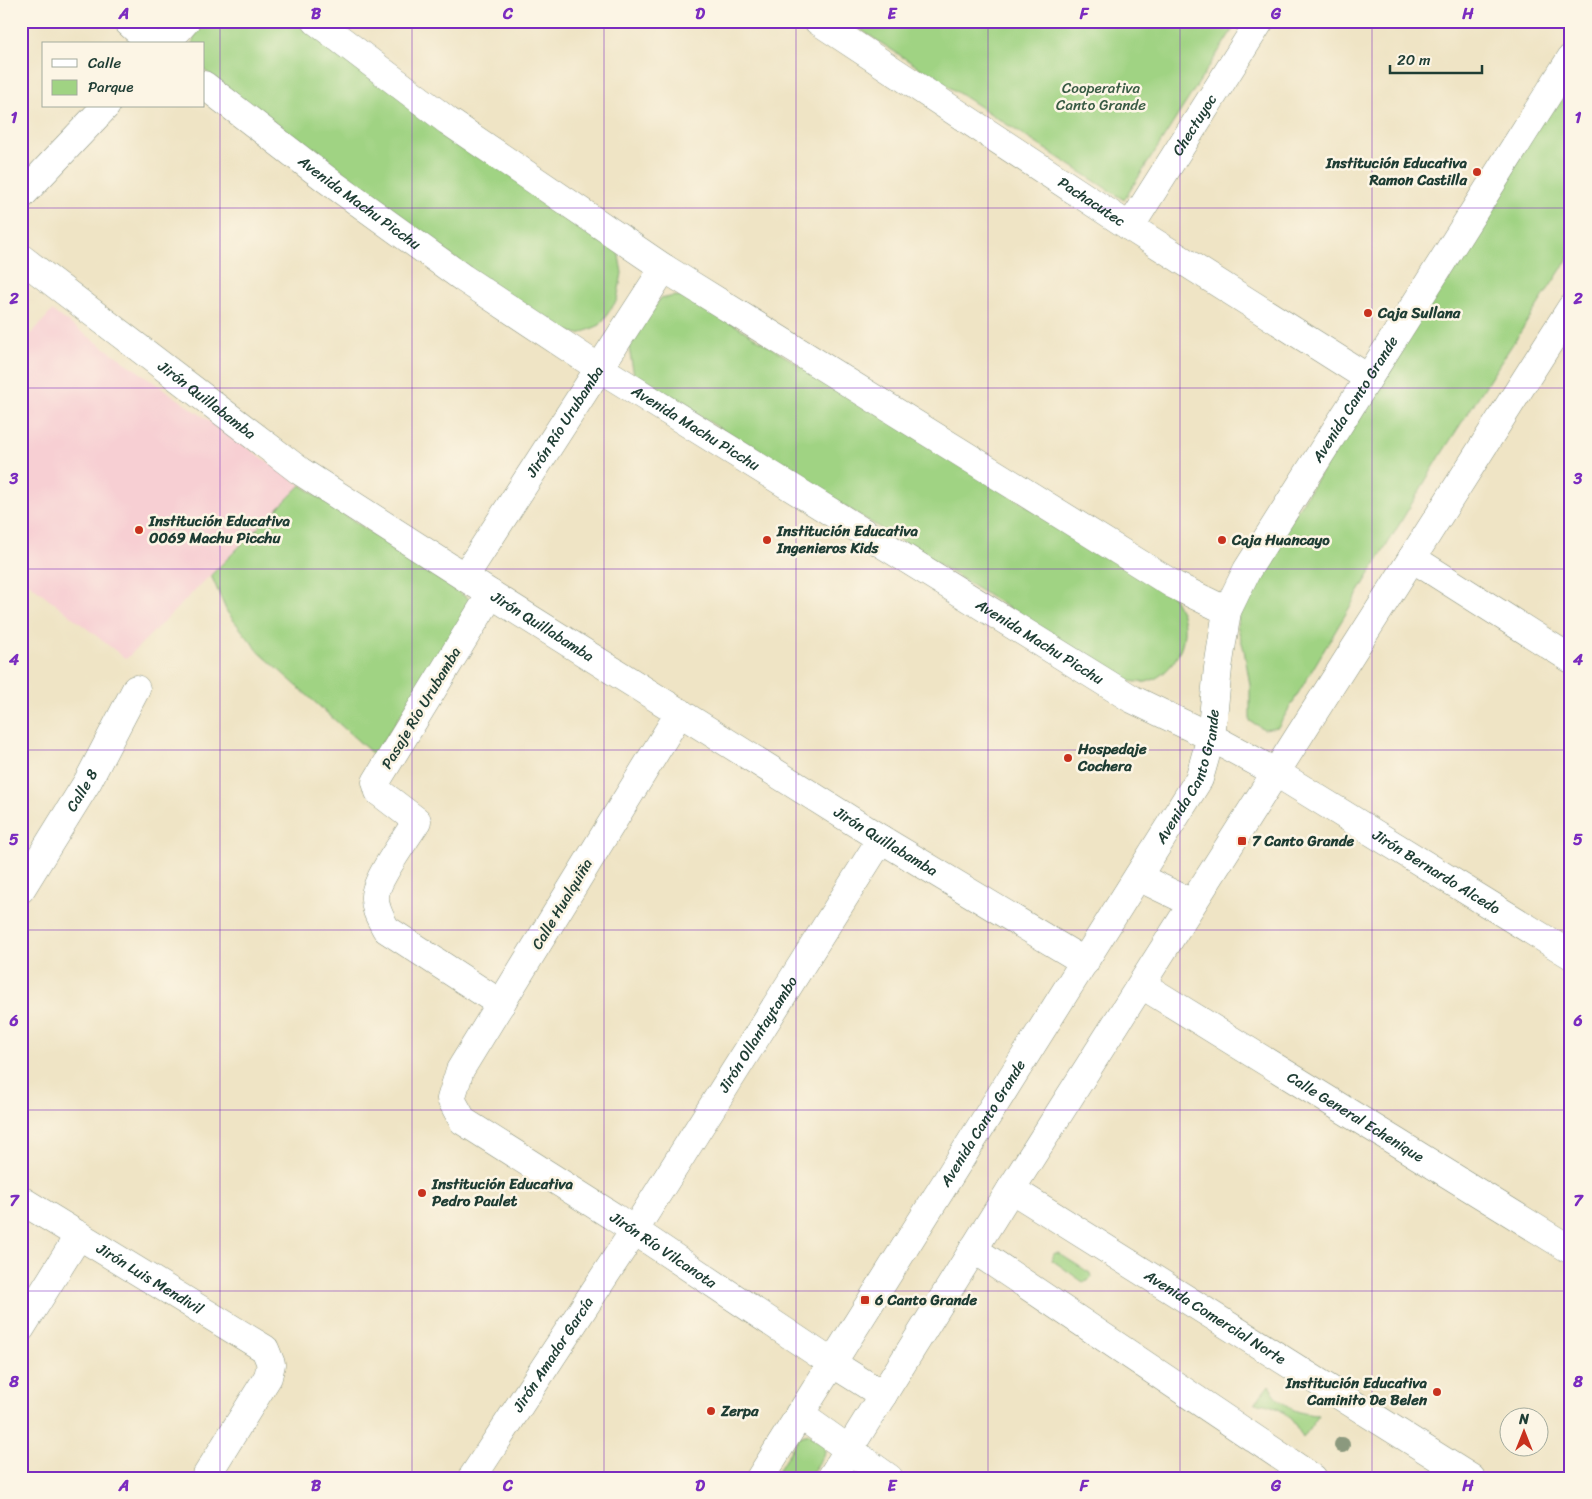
<svg xmlns="http://www.w3.org/2000/svg" width="1592" height="1499" viewBox="0 0 1592 1499" font-family="Sriracha,sans-serif">
  <rect width="100%" height="100%" fill="#fcf5e5"/>
  <filter id="ink" filterUnits="userSpaceOnUse"><feTurbulence type="fractalNoise" baseFrequency=".02" numOctaves="2"/><feDisplacementMap in="SourceGraphic" scale="10" xChannelSelector="R" yChannelSelector="G"/><feConvolveMatrix kernelMatrix="1 2 1 2 8 2 1 2 1" color-interpolation-filters="sRGB"/></filter>
  <filter id="wash" filterUnits="userSpaceOnUse"><feTurbulence type="fractalNoise" baseFrequency=".0096" numOctaves="4" result="noise"/><feDisplacementMap in="SourceGraphic" scale="20" xChannelSelector="R" yChannelSelector="G"/><feGaussianBlur stdDeviation="1.12" result="paint"/><feColorMatrix in="noise" values="0 0 0 0 0 0 0 0 0 0 0 0 0 0 0 0 0 1.4 0 .05"/><feComposite in="paint" operator="in"/></filter>
  <g filter="url(#wash)">
    <rect width="100%" height="100%" fill="#efe4c5"/>
    <path fill="#f7cfd3" d="M52 311 301 485 126 659 21 577V345Z"/>
    <path fill="#a0d383" stroke="#60885c" d="M200 21H302L442 127 618 250 622 273 617 300 600 325 579 334 558 329 465 266 204 70V44H193V41Z
      M847 21H1238L1124 200Z
      M1571 74V254L1442 453 1278 727 1264 729 1250 721V685L1244 650 1237 625 1241 607 1261 568Z
      M675 296 691 298 1173 596C1178 605 1183 614 1184 625 1186 649 1170 676 1146 682 1140 683 1132 681 1126 681L634 375 628 343 660 299Z
      M301 485 475 603 374 755 260 653 227 612 211 575Z
      M1055 1253H1058L1090 1273 1091 1277 1088 1281 1083 1282 1052 1260V1256Z
      M1269 1385C1281 1406 1295 1414 1319 1415L1303 1438C1292 1417 1280 1404 1255 1403Z
      M808 1434 824 1445 825 1452 809 1478H774L799 1437Z"/>
  </g>
  <g filter="url(#ink)">
    <g fill="none" stroke-linecap="round" stroke-linejoin="round">
      <g stroke="#87907c" stroke-width="29">
        <g id="minor">
          <path d="M127 21 152 44"/>
          <path d="M316 21 448 121 664 268 1174 585 1227 611"/>
          <path id="s1" d="M818 21 1130 227 1368 378"/>
          <path d="M165 44 186 21"/>
          <path id="s2" d="M204 85 326 179 463 278 599 368 1132 699 1211 737 1275 772 1571 955"/>
          <path d="M21 196 106 106"/>
          <path id="s3" d="M1130 227 1260 21"/>
          <path id="s4" d="M21 258 300 471 491 594 881 839 1085 962"/>
          <path d="M1412 558 1571 659"/>
          <path id="s5" d="M465 576 664 268"/>
          <path d="M491 594 376 782 379 792 417 821C407 837 376 879 375 896 374 909 381 919 386 929L501 1004"/>
          <path id="s6" d="M680 712 460 1070 451 1099 463 1121 614 1217 832 1363 883 1395"/>
          <path id="s7" d="M21 889 88 781 136 689"/>
          <path id="s8" d="M1142 985 1571 1250"/>
          <path id="s9" d="M1011 1189 1471 1478"/>
          <path id="s10" d="M21 1200 265 1349 271 1364 268 1377 205 1478"/>
          <path d="M973 1249 1313 1478"/>
          <path d="M21 1328 79 1235"/>
          <path d="M799 1414 889 1478"/>
          <path id="s11" d="M472 1478 634 1231 881 839"/>
        </g>
      </g>
      <g stroke="#87907c" stroke-width="29">
        <g id="major">
          <path d="M1138 877 1192 903"/>
          <path id="s12" d="M760 1478 1199 779 1211 737 1218 668 1227 611 1247 570 1571 58"/>
          <path d="M831 1478 1011 1189 1571 308"/>
        </g>
      </g>
      <use href="#minor" stroke="#fff" stroke-width="28"/>
      <use href="#major" stroke="#fff" stroke-width="28"/>
    </g>
    <circle fill="#8b997e" cx="1342" cy="1445" r="8"/>
  </g>
  <path fill="none" stroke="#7b2cbf" stroke-width="1" stroke-opacity="0.55" d="M220 21V1478M412 21V1478M604 21V1478M796 21V1478M988 21V1478M1180 21V1478M1372 21V1478M21 208H1571M21 388H1571M21 569H1571M21 750H1571M21 930H1571M21 1110H1571M21 1291H1571"/>
  <g fill="#c8321e" stroke="#fcf5e5" stroke-width="2">
    <circle cx="1477" cy="172" r="5"/>
    <circle cx="1368" cy="313" r="5"/>
    <circle cx="139" cy="530" r="5"/>
    <circle cx="767" cy="540" r="5"/>
    <circle cx="1222" cy="540" r="5"/>
    <circle cx="1068" cy="758" r="5"/>
    <rect x="1237" y="836" width="10" height="10" rx="2.5"/>
    <circle cx="422" cy="1193" r="5"/>
    <rect x="860" y="1295" width="10" height="10" rx="2.5"/>
    <circle cx="1437" cy="1392" r="5"/>
    <circle cx="711" cy="1411" r="5"/>
  </g>
  <g text-anchor="middle" stroke-width="5" stroke-linejoin="round" paint-order="stroke">
    <g font-size="15" fill="#395b44" stroke="#fcf5e5">
      <text x="1101" y="93">Cooperativa<tspan x="1101" dy="17">Canto Grande</tspan></text>
    </g>
    <g font-size="15" fill="#1f3d34" stroke="#fcf5e5">
      <text dy="5" stroke="none"><textPath href="#s3" startOffset="121">Chectuyoc</textPath></text>
      <text dy="5" stroke="none"><textPath href="#s1" startOffset="328">Pachacutec</textPath></text>
      <text dy="5" stroke="none"><textPath href="#s2" startOffset="195">Avenida Machu Picchu</textPath></text>
      <text dy="5" stroke="none"><textPath href="#s12" startOffset="1244">Avenida Canto Grande</textPath></text>
      <text dy="5" stroke="none"><textPath href="#s4" startOffset="234">Jirón Quillabamba</textPath></text>
      <text dy="5" stroke="none"><textPath href="#s5" startOffset="184">Jirón Río Urubamba</textPath></text>
      <text dy="5" stroke="none"><textPath href="#s2" startOffset="600">Avenida Machu Picchu</textPath></text>
      <text dy="5" stroke="none"><textPath href="#s4" startOffset="639">Jirón Quillabamba</textPath></text>
      <text dy="5" stroke="none"><textPath href="#s2" startOffset="1005">Avenida Machu Picchu</textPath></text>
      <text transform="translate(421 708) rotate(-59)" y="5">Pasaje Río Urubamba</text>
      <text dy="5" stroke="none"><textPath href="#s12" startOffset="824">Avenida Canto Grande</textPath></text>
      <text dy="5" stroke="none"><textPath href="#s7" startOffset="116">Calle 8</textPath></text>
      <text dy="5" stroke="none"><textPath href="#s4" startOffset="1044">Jirón Quillabamba</textPath></text>
      <text dy="5" stroke="none"><textPath href="#s2" startOffset="1464">Jirón Bernardo Alcedo</textPath></text>
      <text transform="translate(562 904) rotate(-59)" y="5">Calle Hualquiña</text>
      <text dy="5" stroke="none"><textPath href="#s11" startOffset="528">Jirón Ollantaytambo</textPath></text>
      <text dy="5" stroke="none"><textPath href="#s8" startOffset="251">Calle General Echenique</textPath></text>
      <text dy="5" stroke="none"><textPath href="#s12" startOffset="419">Avenida Canto Grande</textPath></text>
      <text dy="5" stroke="none"><textPath href="#s6" startOffset="714">Jirón Río Vilcanota</textPath></text>
      <text dy="5" stroke="none"><textPath href="#s10" startOffset="151">Jirón Luis Mendivil</textPath></text>
      <text dy="5" stroke="none"><textPath href="#s9" startOffset="241">Avenida Comercial Norte</textPath></text>
      <text dy="5" stroke="none"><textPath href="#s11" startOffset="148">Jirón Amador García</textPath></text>
    </g>
    <g font-size="15" font-weight="bold" fill="#1f3d34" stroke="#fcf5e5" text-anchor="start">
      <text x="1467" y="168" text-anchor="end">Institución Educativa<tspan x="1467" dy="17">Ramon Castilla</tspan></text>
      <text x="1378" y="318">Caja Sullana</text>
      <text x="149" y="526">Institución Educativa<tspan x="149" dy="17">0069 Machu Picchu</tspan></text>
      <text x="777" y="536">Institución Educativa<tspan x="777" dy="17">Ingenieros Kids</tspan></text>
      <text x="1232" y="545">Caja Huancayo</text>
      <text x="1078" y="754">Hospedaje<tspan x="1078" dy="17">Cochera</tspan></text>
      <text x="1252" y="846">7 Canto Grande</text>
      <text x="432" y="1189">Institución Educativa<tspan x="432" dy="17">Pedro Paulet</tspan></text>
      <text x="875" y="1305">6 Canto Grande</text>
      <text x="1427" y="1388" text-anchor="end">Institución Educativa<tspan x="1427" dy="17">Caminito De Belen</tspan></text>
      <text x="721" y="1416">Zerpa</text>
    </g>
  </g>
  <rect width="1592" height="1499" fill="none" stroke="#fcf5e5" stroke-width="55"/>
  <rect x="42" y="42" width="162" height="65" fill="#fcf5e5" stroke="#a4ab9e"/>
  <rect x="52" y="59" width="25" height="8" fill="#ffffff" stroke="#a4ab9e"/>
  <text x="88" y="68" font-size="15" fill="#1f3d34">Calle</text>
  <rect x="52" y="80" width="25" height="15" fill="#a0d383" stroke="#a4ab9e"/>
  <text x="88" y="92" font-size="15" fill="#1f3d34">Parque</text>
  <g transform="translate(1524 1432)"><circle r="24" fill="#fcf5e5" stroke="#a4ab9e"/>
  <path d="M0-4L9 19L0 12L-9 19Z" fill="#c8321e"/>
  <text y="-8" font-size="14" font-weight="bold" text-anchor="middle" fill="#1f3d34">N</text>
  </g>
  <path d="M1390 65v8h92v-8" fill="none" stroke="#1f3d34" stroke-width="2.5"/>
  <text x="1397" y="65" font-size="15" fill="#1f3d34" stroke="#fcf5e5" stroke-width="4" paint-order="stroke">20 m</text>
  <rect x="28" y="28" width="1536" height="1444" fill="none" stroke="#7b2cbf" stroke-width="2"/>
  <g font-size="16" text-anchor="middle" font-weight="bold" fill="#7b2cbf">
    <text x="124" y="19">A</text>
    <text x="316" y="19">B</text>
    <text x="508" y="19">C</text>
    <text x="700" y="19">D</text>
    <text x="892" y="19">E</text>
    <text x="1084" y="19">F</text>
    <text x="1276" y="19">G</text>
    <text x="1468" y="19">H</text>
    <text x="14" y="123">1</text>
    <text x="1578" y="123">1</text>
    <text x="14" y="304">2</text>
    <text x="1578" y="304">2</text>
    <text x="14" y="484">3</text>
    <text x="1578" y="484">3</text>
    <text x="14" y="665">4</text>
    <text x="1578" y="665">4</text>
    <text x="14" y="845">5</text>
    <text x="1578" y="845">5</text>
    <text x="14" y="1026">6</text>
    <text x="1578" y="1026">6</text>
    <text x="14" y="1206">7</text>
    <text x="1578" y="1206">7</text>
    <text x="14" y="1387">8</text>
    <text x="1578" y="1387">8</text>
    <text x="124" y="1491">A</text>
    <text x="316" y="1491">B</text>
    <text x="508" y="1491">C</text>
    <text x="700" y="1491">D</text>
    <text x="892" y="1491">E</text>
    <text x="1084" y="1491">F</text>
    <text x="1276" y="1491">G</text>
    <text x="1468" y="1491">H</text>
  </g>
</svg>
